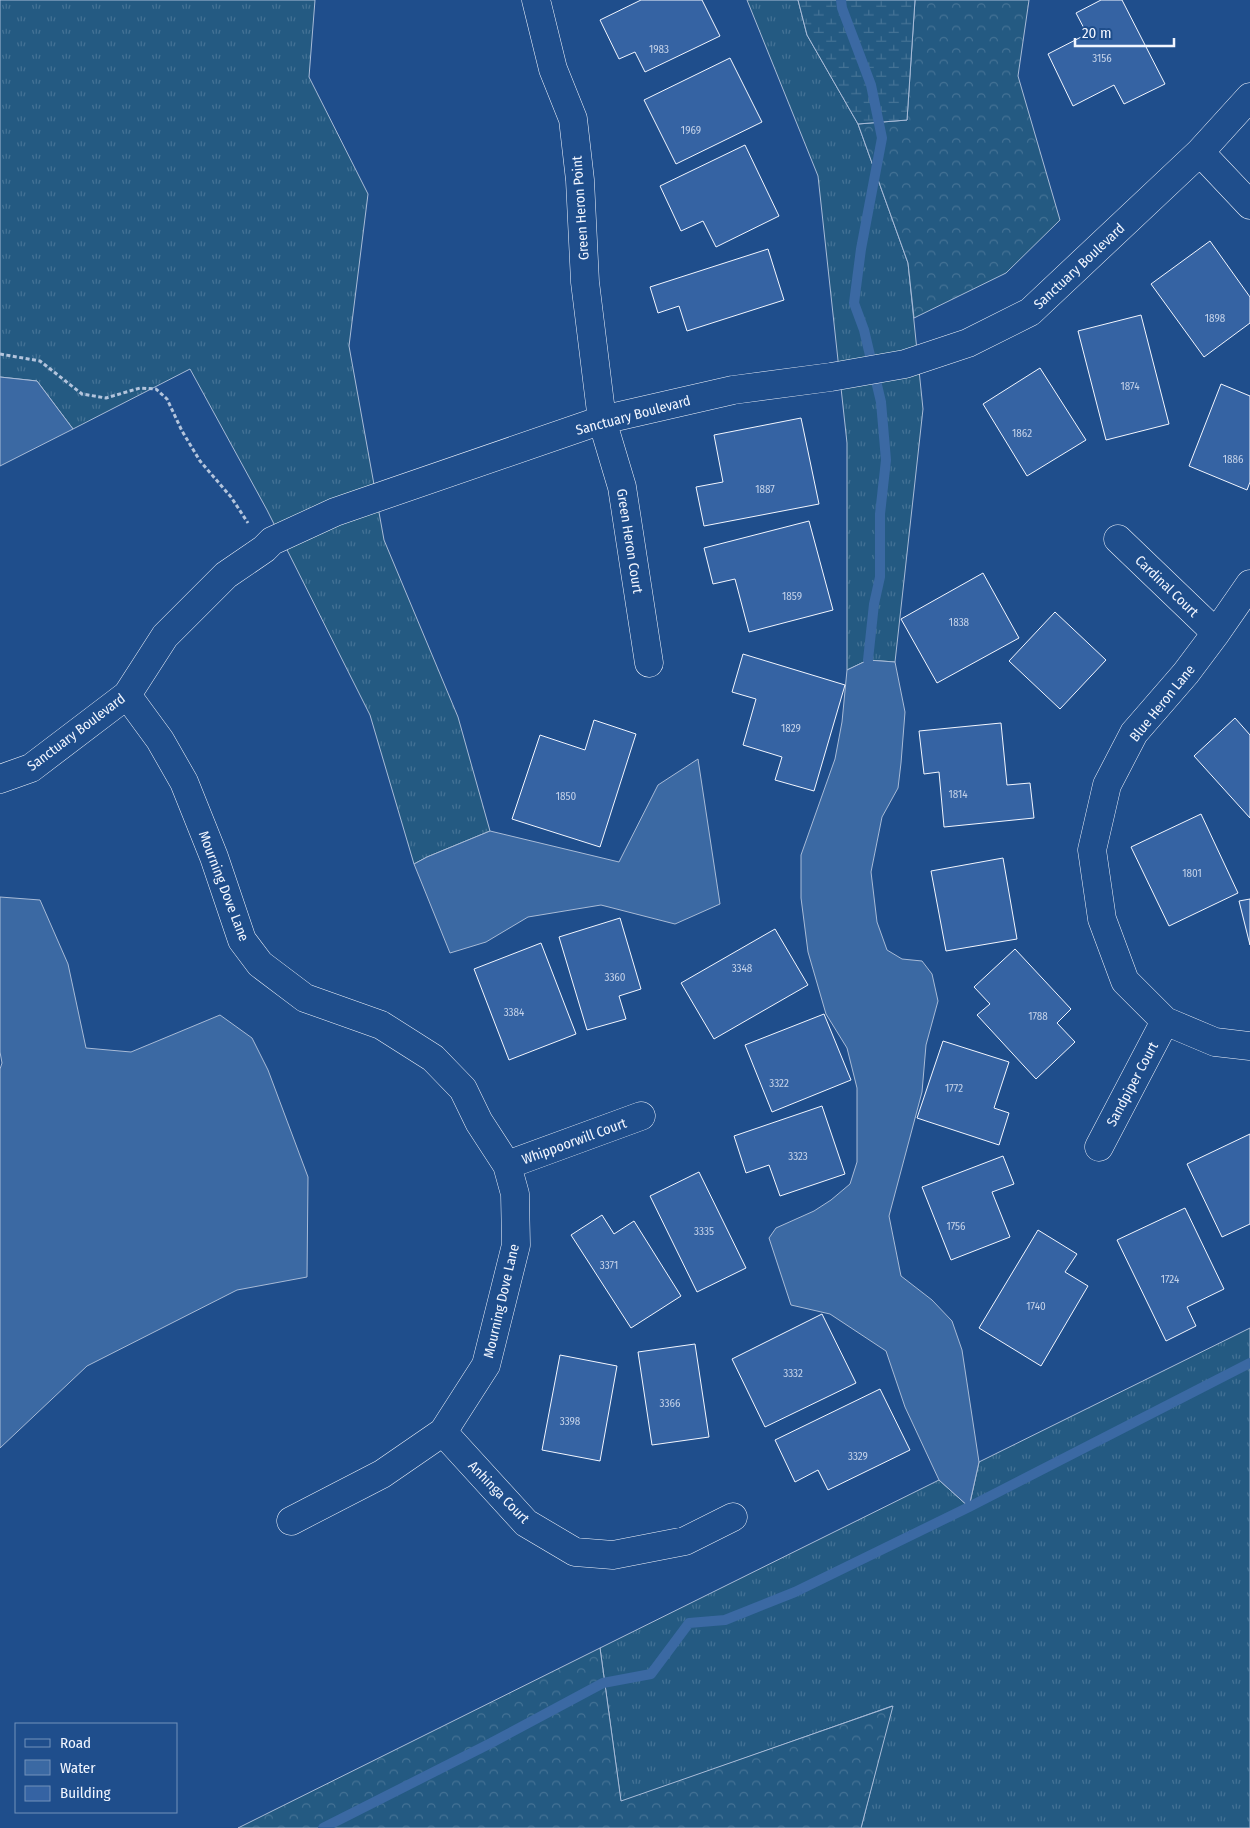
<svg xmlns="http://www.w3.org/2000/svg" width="1250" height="1828" viewBox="0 0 1250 1828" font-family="'Fira Sans Condensed',sans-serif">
  <defs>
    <pattern id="grass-tufts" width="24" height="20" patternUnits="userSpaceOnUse" patternTransform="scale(1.25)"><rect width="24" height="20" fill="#245a82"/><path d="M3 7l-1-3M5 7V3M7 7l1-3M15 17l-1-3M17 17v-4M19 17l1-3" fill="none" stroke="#447295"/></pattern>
    <pattern id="forest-crowns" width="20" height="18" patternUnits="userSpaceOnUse" patternTransform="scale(1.25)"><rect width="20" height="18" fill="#245a82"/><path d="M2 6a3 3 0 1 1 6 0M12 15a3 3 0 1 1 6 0" fill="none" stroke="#447295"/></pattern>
    <pattern id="wetland-marsh" width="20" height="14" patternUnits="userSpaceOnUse" patternTransform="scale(1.25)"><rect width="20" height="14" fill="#245a82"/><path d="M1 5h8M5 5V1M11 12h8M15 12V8" fill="none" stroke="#447295"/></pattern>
  </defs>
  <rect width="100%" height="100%" fill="#1f4e8c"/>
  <path fill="url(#grass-tufts)" stroke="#a8bbd7" d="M0 0H315L309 77 368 194 349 346 384 540 458 717 490 831 427 857 414 864 370 715 267 510 190 369 73 429 37 381 0 377Z
    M747 0H798L807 35 858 124 908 263 923 409 895 662 868 660 847 670V443L818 176Z
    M1250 1328V1828H861L892 1706 621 1802 600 1648 939 1480 969 1507 979 1462Z"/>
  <path fill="url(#forest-crowns)" stroke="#a8bbd7" d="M915 0H1029L1018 76 1060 220 1006 273 914 318 908 263 858 124 907 120Z
    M600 1648 621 1801 893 1706 861 1828H238Z"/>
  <path fill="url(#wetland-marsh)" stroke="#a8bbd7" d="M798 0H915L907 120 858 124 807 35Z"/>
  <path fill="#3b69a3" stroke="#a8bbd7" d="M0 377 37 381 73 429 0 466Z
    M868 660 895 662 905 712 901 763 898 788 882 817 871 872 877 922 887 950 902 959 922 961 932 974 938 1001 926 1045 922 1092 889 1216 901 1276 932 1300 952 1321 962 1350 979 1462 969 1507 939 1480 905 1407 886 1351 830 1314 791 1305 769 1238 776 1228 814 1211 831 1200 850 1184 857 1162V1088L847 1048 826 1014 808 952 801 898V855L835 759 842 722 847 670Z
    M698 759 720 904 675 924 601 905 528 917 486 942 450 953 414 864 427 857 490 831 619 862 658 785Z
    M0 897 40 900 68 964 86 1048 131 1052 220 1015 252 1038 268 1070 308 1177 307 1277 237 1290 87 1366 0 1448V1069L2 1063 0 1052Z"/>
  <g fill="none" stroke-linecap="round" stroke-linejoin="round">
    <path stroke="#3b69a3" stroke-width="10" d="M841 0 842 8 871 85 882 138 861 249 854 303 864 330 881 402 886 460 880 514V577L874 604 868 660
      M323 1828 491 1743 603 1683 651 1674 689 1623 725 1620 795 1592 969 1507 1250 1363"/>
  </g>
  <path fill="#3563a3" stroke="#f2f6ff" d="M641 0H702L720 36 645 72 635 52 619 59 600 20Z
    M1101 0H1122L1165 84 1124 104 1114 85 1073 106 1048 54 1087 34 1076 13Z
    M730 58 762 122 676 164 644 100Z
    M745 145 779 216 716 247 703 221 681 231 660 186Z
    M1210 241 1250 297V323L1204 357 1151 284Z
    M768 249 784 300 687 331 679 306 658 313 650 287Z
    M1141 315 1169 424 1106 440 1078 331Z
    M1040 368 1086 440 1027 476 983 404Z
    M1221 384 1250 396V482L1247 490 1189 466Z
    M801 418 819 504 704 526 696 487 723 482 714 435Z
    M809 521 833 610 749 632 735 579 713 584 704 548Z
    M983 573 1019 638 937 683 901 619Z
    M1055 612 1106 660 1060 709 1009 661Z
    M743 654 845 685 814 791 775 780 782 757 743 745 756 699 732 692Z
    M1235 718 1250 735V818L1194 756Z
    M594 720 636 734 600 847 512 819 540 735 585 750Z
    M1001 723 1007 785 1030 783 1034 818 944 827 939 772 924 774 919 731Z
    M1201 814 1238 893 1169 926 1131 847Z
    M1003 858 1017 939 946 951 931 871Z
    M1250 899V945L1239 901Z
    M620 918 641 989 619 996 626 1019 587 1030 559 937Z
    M775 929 808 985 714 1039 681 983Z
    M541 943 576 1034 509 1060 474 969Z
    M1015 949 1071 1009 1057 1023 1075 1042 1036 1079 977 1015 990 1004 974 987Z
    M824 1014 851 1080 772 1112 745 1045Z
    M943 1041 1009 1062 994 1108 1009 1113 999 1145 917 1118Z
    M822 1106 845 1174 780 1196 769 1165 746 1173 734 1136Z
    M1250 1134V1224L1222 1237 1187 1164Z
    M1003 1156 1014 1184 992 1192 1010 1237 951 1260 922 1187Z
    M699 1172 746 1268 697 1292 650 1196Z
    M1185 1208 1224 1289 1187 1307 1196 1326 1166 1341 1117 1240Z
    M602 1215 614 1234 634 1221 681 1296 631 1328 571 1235Z
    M1038 1230 1077 1254 1065 1272 1088 1286 1041 1366 979 1328Z
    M822 1314 856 1383 765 1427 732 1359Z
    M695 1344 709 1437 652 1445 638 1352Z
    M560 1355 617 1366 600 1461 542 1450Z
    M880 1389 910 1450 828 1490 818 1470 795 1482 775 1440Z"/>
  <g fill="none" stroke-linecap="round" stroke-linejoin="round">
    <g stroke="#f2f6ff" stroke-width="29">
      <path id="street" d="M536 0 553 69 573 119 580 180 585 282 602 420 622 487 649 663
        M1200 152 1250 205
        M1118 539 1216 633
        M1250 584 1216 633 1186 673 1134 733 1107 785 1092 850 1102 919 1125 981 1165 1021 1215 1042 1250 1046
        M127 695 160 740 184 782 214 857 242 940 260 964 305 998 381 1025 433 1058 463 1089 479 1122 507 1165 515 1194 516 1245 486 1365 443 1432 382 1474 291 1521
        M0 779 31 768 127 695 165 636 226 575 264 549 272 541 335 512 602 420 733 390 831 377 905 364 968 343 1030 312 1200 152 1250 97
        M1099 1147 1165 1021
        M507 1165 641 1116
        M443 1432 526 1523 575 1552 613 1555 685 1541 733 1517"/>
    </g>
    <path stroke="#b3c4dc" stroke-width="3" stroke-dasharray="4 2.5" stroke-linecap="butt" d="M0 354 40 361 82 394 106 398 140 388 156 389 167 399 182 431 200 461 231 497 248 523"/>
    <use href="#street" stroke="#1f4e8c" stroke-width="28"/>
  </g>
  <g text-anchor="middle" stroke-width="4" stroke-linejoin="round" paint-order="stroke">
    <g font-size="11" fill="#c3d1e8">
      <text x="659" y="53">1983</text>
      <text x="1102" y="62">3156</text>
      <text x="691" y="134">1969</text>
      <text x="1215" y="322">1898</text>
      <text x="1130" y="390">1874</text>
      <text x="1022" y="437">1862</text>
      <text x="1233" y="463">1886</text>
      <text x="765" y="493">1887</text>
      <text x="792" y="600">1859</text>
      <text x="959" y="626">1838</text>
      <text x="791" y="732">1829</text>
      <text x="958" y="798">1814</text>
      <text x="566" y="800">1850</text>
      <text x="1192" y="877">1801</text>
      <text x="742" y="972">3348</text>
      <text x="615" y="981">3360</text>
      <text x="514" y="1016">3384</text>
      <text x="1038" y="1020">1788</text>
      <text x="779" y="1087">3322</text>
      <text x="954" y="1092">1772</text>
      <text x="798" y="1160">3323</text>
      <text x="956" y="1230">1756</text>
      <text x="704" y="1235">3335</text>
      <text x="609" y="1269">3371</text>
      <text x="1170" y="1283">1724</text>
      <text x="1036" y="1310">1740</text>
      <text x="793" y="1377">3332</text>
      <text x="670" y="1407">3366</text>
      <text x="570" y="1425">3398</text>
      <text x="858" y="1460">3329</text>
    </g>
    <g font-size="14" fill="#f2f6ff" stroke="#1f4e8c">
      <text transform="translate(580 208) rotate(-94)" y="5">Green Heron Point</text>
      <text transform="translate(1079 266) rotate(-43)" y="5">Sanctuary Boulevard</text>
      <text transform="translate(633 415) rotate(-15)" y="5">Sanctuary Boulevard</text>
      <text transform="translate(630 541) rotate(81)" y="5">Green Heron Court</text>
      <text transform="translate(1167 586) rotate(44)" y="5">Cardinal Court</text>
      <text transform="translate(1162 703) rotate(-51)" y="5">Blue Heron Lane</text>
      <text transform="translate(76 732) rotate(-37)" y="5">Sanctuary Boulevard</text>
      <text transform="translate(224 886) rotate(69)" y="5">Mourning Dove Lane</text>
      <text transform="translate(1132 1084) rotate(-62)" y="5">Sandpiper Court</text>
      <text transform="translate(574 1141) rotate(-20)" y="5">Whippoorwill Court</text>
      <text transform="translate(501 1301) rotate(-77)" y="5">Mourning Dove Lane</text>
      <text transform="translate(499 1492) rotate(46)" y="5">Anhinga Court</text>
    </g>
  </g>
  <rect x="15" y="1723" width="162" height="90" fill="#1f4e8c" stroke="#7391ba"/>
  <rect x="25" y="1739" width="25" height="8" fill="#1f4e8c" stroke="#7391ba"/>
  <text x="60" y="1748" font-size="15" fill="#f2f6ff">Road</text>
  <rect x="25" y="1760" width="25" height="15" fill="#3b69a3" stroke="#7391ba"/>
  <text x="60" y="1773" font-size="15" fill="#f2f6ff">Water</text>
  <rect x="25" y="1786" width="25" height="15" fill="#3563a3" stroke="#7391ba"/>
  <text x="60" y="1798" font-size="15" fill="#f2f6ff">Building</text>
  <path d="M1075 38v8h99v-8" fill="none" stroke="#f2f6ff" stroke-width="2.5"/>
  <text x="1082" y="38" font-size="15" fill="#f2f6ff" stroke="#1f4e8c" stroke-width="4" paint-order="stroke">20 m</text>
</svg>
